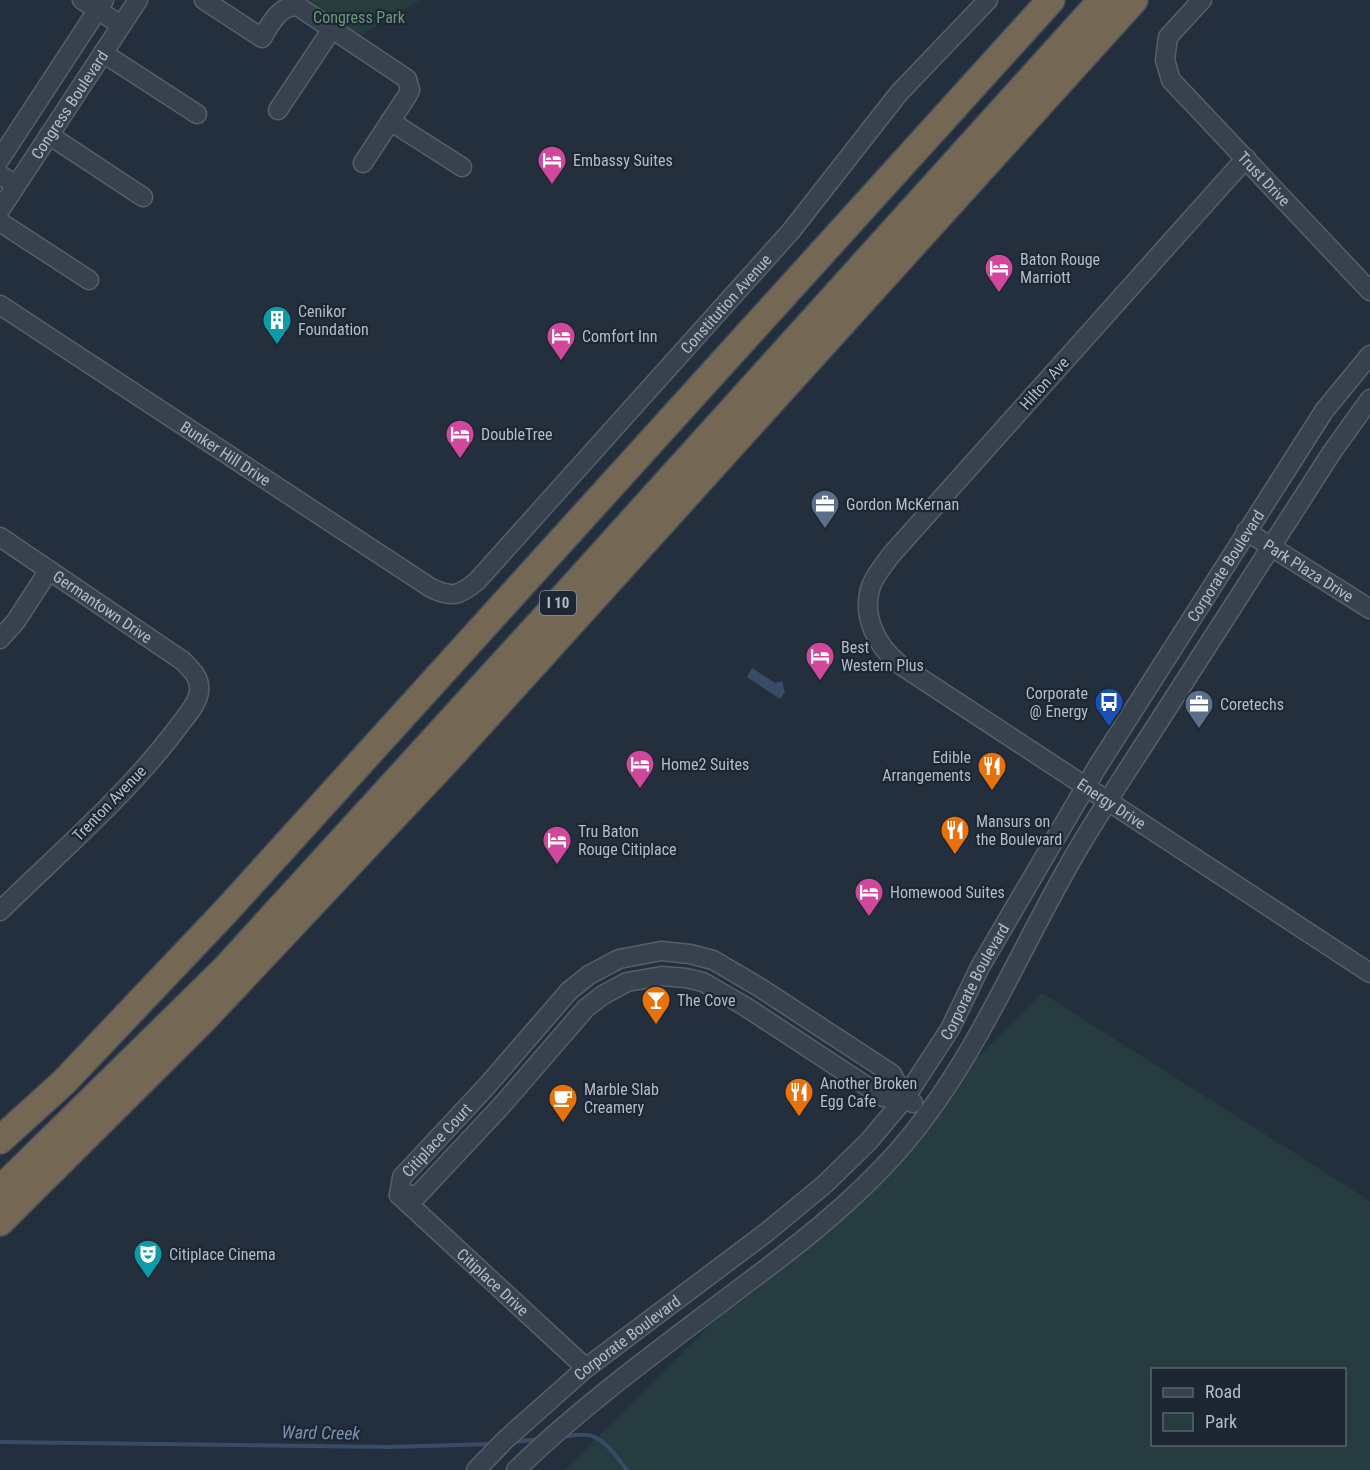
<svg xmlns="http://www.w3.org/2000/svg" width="1370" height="1470" viewBox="0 0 1370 1470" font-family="'Roboto Condensed',sans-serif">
  <rect width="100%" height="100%" fill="#242f3e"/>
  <path fill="#263c3f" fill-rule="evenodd" d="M302 0H420L358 37Z
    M1042 993 1370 1201V1470H565ZM1152 1370H1344V1444H1152Z"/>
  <path fill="#394c67" d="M752 668 775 683 782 681 785 692 780 699 747 677Z"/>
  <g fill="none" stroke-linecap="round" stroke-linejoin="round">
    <path stroke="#394c67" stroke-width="4" d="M561 1437C569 1436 578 1434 586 1435 603 1435 617 1458 627 1470
      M0 1442 390 1447 491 1444
      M514 1442 539 1439"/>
    <g stroke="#565f6c" stroke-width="21">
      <g id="minor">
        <path d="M82 0 121 25"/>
        <path d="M204 0 262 38C270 25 280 3 299 7L407 79 410 90 407 96 363 163"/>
        <path id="s1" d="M1202 0 1168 37 1165 60 1171 80 1370 291"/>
        <path d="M103 53 197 114"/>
        <path d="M278 110 332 29"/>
        <path d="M390 121 462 167"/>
        <path d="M49 135 143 197"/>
        <path id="s2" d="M1246 158 891 555C884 565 875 575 871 586 861 616 877 646 899 664L1370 973"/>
        <path d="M0 159 104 0"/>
        <path d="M0 175 16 185"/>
        <path id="s3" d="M0 210 138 0"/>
        <path d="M0 222 89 280"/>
        <path id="s4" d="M0 305 431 588C452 598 459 596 477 581L791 231 899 93 988 0"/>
        <path id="s5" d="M1246 531 1370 609"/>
        <path id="s6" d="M0 537 183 661C191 669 201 678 199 692 197 705 186 716 178 727 130 792 59 853 0 911"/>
        <path d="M0 639 16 621 49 570"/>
        <path id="s7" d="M399 1195 402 1177 485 1088 569 991 589 975 619 959 661 951 690 954 713 960 759 987 892 1074 905 1098 913 1103"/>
        <path d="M399 1195H418L503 1104 586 1008 603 995 627 982 662 976 686 978 703 982 746 1007 883 1097 905 1098"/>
        <path id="s8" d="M399 1195 586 1368"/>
        <path id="s9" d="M476 1470 505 1440 586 1368 767 1232 825 1184 869 1141 905 1098 950 1029 980 967 1096 769 1324 411 1370 355"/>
        <path d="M516 1470C586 1402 666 1345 743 1286 798 1245 852 1203 898 1151 977 1061 1020 946 1081 844 1105 804 1131 765 1156 726 1215 635 1273 543 1332 452L1370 399"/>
      </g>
    </g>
    <g stroke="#434c59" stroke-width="30">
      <path id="highway" d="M0 1140 64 1082 226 911 1051 0
        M0 1190 225 969 542 621 1102 0
        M0 1222 203 1020 450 757 1134 0"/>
    </g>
    <use href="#minor" stroke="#38414e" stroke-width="18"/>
    <use href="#highway" stroke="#746855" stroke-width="27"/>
  </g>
  <defs>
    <g id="hotel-pin" transform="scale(1.5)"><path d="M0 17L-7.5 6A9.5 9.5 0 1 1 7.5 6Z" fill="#d1479c" stroke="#1d2633"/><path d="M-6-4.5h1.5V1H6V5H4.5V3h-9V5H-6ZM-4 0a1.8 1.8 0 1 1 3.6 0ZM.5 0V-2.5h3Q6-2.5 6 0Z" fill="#fff"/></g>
    <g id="building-pin" transform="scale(1.5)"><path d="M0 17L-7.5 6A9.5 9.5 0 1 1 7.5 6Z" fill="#0f9aa8" stroke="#1d2633"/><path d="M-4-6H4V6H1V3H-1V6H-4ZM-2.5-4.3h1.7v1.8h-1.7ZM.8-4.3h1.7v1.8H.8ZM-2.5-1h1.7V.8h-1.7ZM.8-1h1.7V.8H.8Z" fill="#fff"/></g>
    <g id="office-pin" transform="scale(1.5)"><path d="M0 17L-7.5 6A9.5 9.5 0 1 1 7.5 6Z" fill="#5c6f8a" stroke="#1d2633"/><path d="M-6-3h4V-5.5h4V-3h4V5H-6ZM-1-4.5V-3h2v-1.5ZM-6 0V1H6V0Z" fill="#fff"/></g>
    <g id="bus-pin" transform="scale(1.5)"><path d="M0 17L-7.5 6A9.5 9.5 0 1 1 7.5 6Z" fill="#1a4fb4" stroke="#1d2633"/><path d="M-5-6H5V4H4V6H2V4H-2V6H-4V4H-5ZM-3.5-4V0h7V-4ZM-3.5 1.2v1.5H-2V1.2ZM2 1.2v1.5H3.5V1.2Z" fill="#fff"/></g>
    <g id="restaurant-pin" transform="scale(1.5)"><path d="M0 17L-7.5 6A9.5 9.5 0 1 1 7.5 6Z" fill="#e8710a" stroke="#1d2633"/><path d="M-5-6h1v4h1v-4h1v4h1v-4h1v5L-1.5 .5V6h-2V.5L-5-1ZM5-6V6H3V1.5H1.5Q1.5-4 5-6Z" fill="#fff"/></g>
    <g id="bar-pin" transform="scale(1.5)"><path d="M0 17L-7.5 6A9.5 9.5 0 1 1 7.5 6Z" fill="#e8710a" stroke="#1d2633"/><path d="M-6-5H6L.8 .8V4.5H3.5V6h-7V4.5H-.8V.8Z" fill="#fff"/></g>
    <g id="cafe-pin" transform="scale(1.5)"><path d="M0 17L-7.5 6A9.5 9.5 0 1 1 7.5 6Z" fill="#e8710a" stroke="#1d2633"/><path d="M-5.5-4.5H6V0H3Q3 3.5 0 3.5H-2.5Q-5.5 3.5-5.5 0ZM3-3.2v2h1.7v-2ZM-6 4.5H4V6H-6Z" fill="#fff"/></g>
    <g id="theatre-pin" transform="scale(1.5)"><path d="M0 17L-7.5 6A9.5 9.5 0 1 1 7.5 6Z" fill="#0f9aa8" stroke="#1d2633"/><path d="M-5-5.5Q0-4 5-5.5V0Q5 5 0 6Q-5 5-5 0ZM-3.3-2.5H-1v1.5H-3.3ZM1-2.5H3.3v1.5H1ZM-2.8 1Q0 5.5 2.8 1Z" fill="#fff"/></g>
  </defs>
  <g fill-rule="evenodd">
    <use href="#hotel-pin" x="552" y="160"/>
    <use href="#hotel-pin" x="999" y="268"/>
    <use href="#building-pin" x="277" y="320"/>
    <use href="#hotel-pin" x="561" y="336"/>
    <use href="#hotel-pin" x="460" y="434"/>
    <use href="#office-pin" x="825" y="504"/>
    <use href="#hotel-pin" x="820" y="656"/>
    <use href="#bus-pin" x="1109" y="702"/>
    <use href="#office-pin" x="1199" y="704"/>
    <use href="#hotel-pin" x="640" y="764"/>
    <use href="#restaurant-pin" x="992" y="766"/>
    <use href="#restaurant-pin" x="955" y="830"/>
    <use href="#hotel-pin" x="557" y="840"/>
    <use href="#hotel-pin" x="869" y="892"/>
    <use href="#bar-pin" x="656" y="1000"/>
    <use href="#restaurant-pin" x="799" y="1092"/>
    <use href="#cafe-pin" x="563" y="1098"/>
    <use href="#theatre-pin" x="148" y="1254"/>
  </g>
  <g text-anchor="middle" stroke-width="4.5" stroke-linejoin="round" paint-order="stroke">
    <rect fill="#1d2633" stroke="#878f9c" stroke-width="1.5" x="540" y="591" width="36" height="24" rx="4.5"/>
    <g font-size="15" font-weight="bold" fill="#b4bcc9">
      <text x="558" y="608">I 10</text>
    </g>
    <g font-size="16" fill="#6b9a76" stroke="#1d2633">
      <text x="359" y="23">Congress Park</text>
    </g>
    <g font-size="16" fill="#b4bcc9" stroke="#1d2633">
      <text dy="6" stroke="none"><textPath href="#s3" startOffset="126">Congress Boulevard</textPath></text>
      <text dy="6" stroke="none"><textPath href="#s1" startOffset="230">Trust Drive</textPath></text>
      <text dy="6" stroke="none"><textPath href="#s4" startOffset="939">Constitution Avenue</textPath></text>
      <text transform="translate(1044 383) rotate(-48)" y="6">Hilton Ave</text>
      <text dy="6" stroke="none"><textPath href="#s4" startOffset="270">Bunker Hill Drive</textPath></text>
      <text dy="6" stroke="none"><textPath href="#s9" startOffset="1191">Corporate Boulevard</textPath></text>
      <text dy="6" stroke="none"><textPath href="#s5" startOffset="74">Park Plaza Drive</textPath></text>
      <text dy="6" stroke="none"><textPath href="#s6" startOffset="124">Germantown Drive</textPath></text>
      <text transform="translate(109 803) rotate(-46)" y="6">Trenton Avenue</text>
      <text dy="6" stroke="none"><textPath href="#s2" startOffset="912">Energy Drive</textPath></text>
      <text dy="6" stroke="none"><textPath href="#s9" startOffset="705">Corporate Boulevard</textPath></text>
      <text dy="6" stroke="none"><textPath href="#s7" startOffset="69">Citiplace Court</textPath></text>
      <text dy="6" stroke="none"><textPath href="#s8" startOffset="128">Citiplace Drive</textPath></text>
      <text dy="6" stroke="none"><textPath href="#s9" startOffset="201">Corporate Boulevard</textPath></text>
    </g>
    <g font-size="16" fill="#b4bcc9" stroke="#1d2633" text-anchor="start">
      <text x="573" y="166">Embassy Suites</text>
      <text x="1020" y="265">Baton Rouge<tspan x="1020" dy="18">Marriott</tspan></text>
      <text x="298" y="317">Cenikor<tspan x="298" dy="18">Foundation</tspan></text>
      <text x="582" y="342">Comfort Inn</text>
      <text x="481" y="440">DoubleTree</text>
      <text x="846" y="510">Gordon McKernan</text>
      <text x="841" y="653">Best<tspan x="841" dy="18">Western Plus</tspan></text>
      <text x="1088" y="699" text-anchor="end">Corporate<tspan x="1088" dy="18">@ Energy</tspan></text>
      <text x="1220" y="710">Coretechs</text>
      <text x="971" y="763" text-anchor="end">Edible<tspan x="971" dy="18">Arrangements</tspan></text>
      <text x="661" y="770">Home2 Suites</text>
      <text x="976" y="827">Mansurs on<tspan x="976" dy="18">the Boulevard</tspan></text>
      <text x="578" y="837">Tru Baton<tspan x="578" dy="18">Rouge Citiplace</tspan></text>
      <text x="890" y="898">Homewood Suites</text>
      <text x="677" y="1006">The Cove</text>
      <text x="820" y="1089">Another Broken<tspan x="820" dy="18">Egg Cafe</tspan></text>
      <text x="584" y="1095">Marble Slab<tspan x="584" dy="18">Creamery</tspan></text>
      <text x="169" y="1260">Citiplace Cinema</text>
    </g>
    <g font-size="18" font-style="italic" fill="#7c92b1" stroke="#1d2633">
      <text transform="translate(321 1433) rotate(1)" y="6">Ward Creek</text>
    </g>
  </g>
  <rect x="1151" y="1368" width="195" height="78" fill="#1d2633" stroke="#59626f" stroke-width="1.5"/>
  <rect x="1163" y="1388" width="30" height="9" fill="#38414e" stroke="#59626f" stroke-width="1.5"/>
  <text x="1205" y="1398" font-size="18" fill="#b4bcc9">Road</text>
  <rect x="1163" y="1413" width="30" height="18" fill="#263c3f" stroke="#59626f" stroke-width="1.5"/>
  <text x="1205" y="1428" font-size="18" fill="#b4bcc9">Park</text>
</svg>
